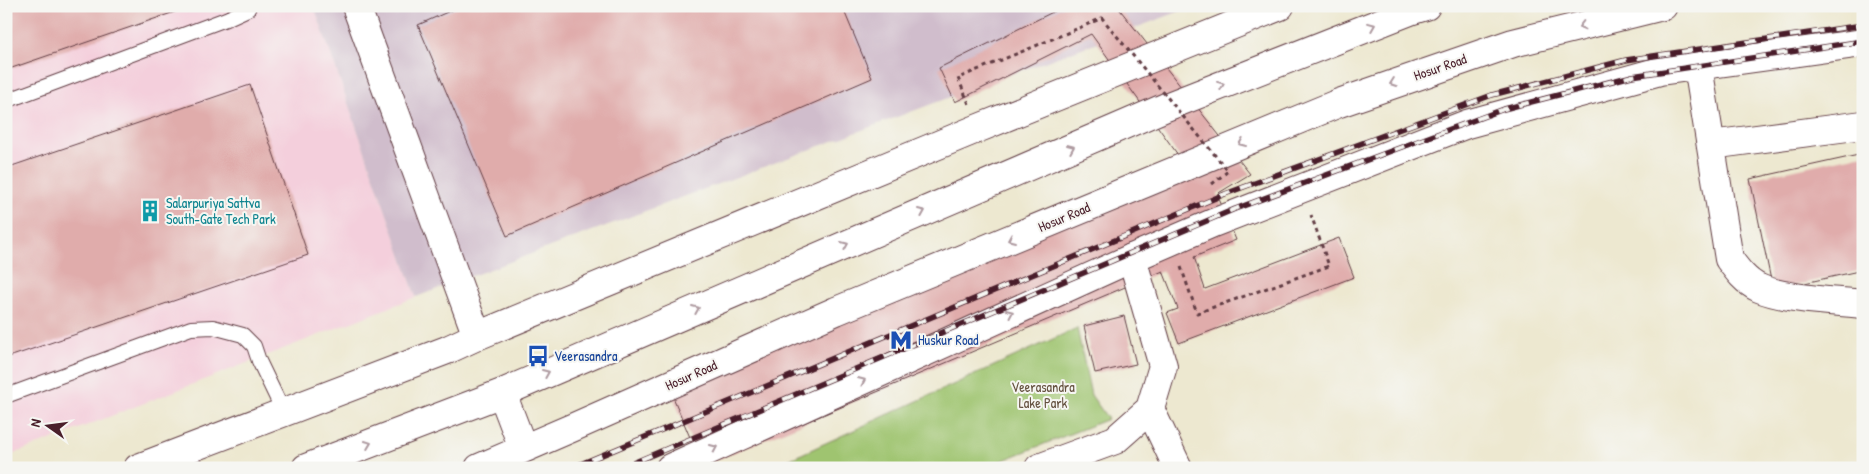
<svg xmlns="http://www.w3.org/2000/svg" width="1869" height="474" viewBox="0 0 1869 474" font-family="'Patrick Hand',sans-serif">
  <rect width="100%" height="100%" fill="#f6f6f2"/>
  <filter id="ink" filterUnits="userSpaceOnUse"><feTurbulence type="fractalNoise" baseFrequency=".02" numOctaves="2"/><feDisplacementMap in="SourceGraphic" scale="10" xChannelSelector="R" yChannelSelector="G"/><feConvolveMatrix kernelMatrix="1 2 1 2 8 2 1 2 1" color-interpolation-filters="sRGB"/></filter>
  <filter id="wash" filterUnits="userSpaceOnUse"><feTurbulence type="fractalNoise" baseFrequency=".0096" numOctaves="4" result="noise"/><feDisplacementMap in="SourceGraphic" scale="20" xChannelSelector="R" yChannelSelector="G"/><feGaussianBlur stdDeviation="1.12" result="paint"/><feColorMatrix in="noise" values="0 0 0 0 0 0 0 0 0 0 0 0 0 0 0 0 0 1.4 0 .05"/><feComposite in="paint" operator="in"/></filter>
  <g filter="url(#wash)">
    <rect width="100%" height="100%" fill="#ede8d0"/>
    <path fill="#f4cfdc" d="M6 6H314L416 297 6 457Z"/>
    <path fill="#d0bdcc" d="M314 6H1194L416 297Z"/>
    <path fill="#9fc46f" stroke="#74724d" d="M1077 328 1091 395 1108 419 983 468H771Z"/>
    <g id="blocks">
      <path fill="#e0acab" d="M6 6H189V7L6 70Z
        M461 6H842L872 78 507 236 418 25Z
        M1065 6H1117L1250 174 1217 194 1236 240 1194 257 1205 289 1339 238 1354 277 1179 343 1167 313 1178 309 1163 271 702 466 668 385 1186 166 1091 34 955 102 939 68Z
        M250 85 308 255 6 358V168Z
        M1863 154V270L1773 290 1750 179Z
        M1124 316 1136 364 1095 373 1084 326Z"/>
    </g>
  </g>
  <g filter="url(#ink)">
    <use href="#blocks" fill-opacity="0" stroke="#623d44" stroke-width="1"/>
    <g fill="none" stroke-linecap="round" stroke-linejoin="round">
      <g stroke="#623d44" stroke-width="16">
        <path id="service" d="M6 101 226 19 248 9 249 6
          M6 396 191 328 213 327 243 335 254 346 259 361 284 413"/>
      </g>
      <g stroke="#623d44" stroke-width="30">
        <path id="minor" d="M1698 66 1729 259C1737 270 1746 282 1759 288 1785 299 1834 301 1863 304
          M1711 145 1863 125
          M1150 409 1178 468
          M1039 468 1115 440 1150 409 1163 366 1132 258"/>
      </g>
      <g stroke="#623d44" stroke-width="30">
        <path id="tertiary" d="M356 6 477 336
          M138 468 447 350 477 336 979 128 1280 6
          M670 468 1132 258 1213 223 1467 124 1660 71 1863 43"/>
      </g>
      <g stroke="#623d44" stroke-width="30">
        <path id="trunk" d="M502 393 523 448
          M306 468 502 393 1166 107 1410 11 1426 6
          M479 468 574 427 836 311 1339 103 1513 43 1663 6"/>
      </g>
      <path stroke="#623d44" stroke-width="3" stroke-dasharray="4 4" stroke-linecap="butt" d="M969 104 958 78 1079 28
        M1181 267 1197 313 1329 266 1311 215"/>
      <use href="#service" stroke="#fff" stroke-width="14"/>
      <use href="#minor" stroke="#fff" stroke-width="28"/>
      <use href="#tertiary" stroke="#fff" stroke-width="28"/>
      <use href="#trunk" stroke="#fff" stroke-width="28"/>
      <g stroke="#4a1f2b" stroke-width="5.5">
        <path id="rail" d="M571 468 1225 194 1492 95 1626 60 1863 25
          M621 468 1235 209 1504 109 1632 76 1863 41"/>
      </g>
      <use href="#rail" stroke="#f6f6f2" stroke-width="4" stroke-dasharray="11" stroke-linecap="butt"/>
      <path stroke="#623d44" stroke-width="3" stroke-dasharray="4 4" stroke-linecap="butt" d="M1079 28 1102 18 1228 171 1212 184"/>
    </g>
    <defs><path id="oneway-chevron" d="M-2-3.5L2.5 0L-2 3.5" fill="none" stroke-width="1.6" stroke-linecap="round" stroke-linejoin="round" transform="scale(1.25)"/></defs>
    <g stroke="#ae9aa0">
      <use href="#oneway-chevron" transform="translate(1372 26) rotate(-22)"/>
      <use href="#oneway-chevron" transform="translate(1582 26) rotate(166)"/>
      <use href="#oneway-chevron" transform="translate(1393 83) rotate(160)"/>
      <use href="#oneway-chevron" transform="translate(1221 85) rotate(-22)"/>
      <use href="#oneway-chevron" transform="translate(1242 143) rotate(157)"/>
      <use href="#oneway-chevron" transform="translate(1071 148) rotate(-23)"/>
      <use href="#oneway-chevron" transform="translate(922 212) rotate(-23)"/>
      <use href="#oneway-chevron" transform="translate(1011 239) rotate(157)"/>
      <use href="#oneway-chevron" transform="translate(845 245) rotate(-23)"/>
      <use href="#oneway-chevron" transform="translate(696 309) rotate(-23)"/>
      <use href="#oneway-chevron" transform="translate(1010 313) rotate(-24)"/>
      <use href="#oneway-chevron" transform="translate(546 373) rotate(-23)"/>
      <use href="#oneway-chevron" transform="translate(862 381) rotate(-24)"/>
      <use href="#oneway-chevron" transform="translate(368 444) rotate(-21)"/>
      <use href="#oneway-chevron" transform="translate(714 448) rotate(-24)"/>
    </g>
  </g>
  <defs>
    <g id="building-bare" transform="scale(1.725)"><path d="M-4-6H4V6H1V3H-1V6H-4ZM-2.5-4.3h1.7v1.8h-1.7ZM.8-4.3h1.7v1.8H.8ZM-2.5-1h1.7V.8h-1.7ZM.8-1h1.7V.8H.8Z" fill="#0f9aa8" stroke="#f6f6f2" stroke-width="2.5" paint-order="stroke"/></g>
    <g id="metro-bare" transform="scale(1.725)"><path d="M-5.5 5V-5H-3L0 0L3-5H5.5V5H3V-.5L0 4L-3-.5V5Z" fill="#1a4fb4" stroke="#f6f6f2" stroke-width="2.5" paint-order="stroke"/></g>
    <g id="bus-bare" transform="scale(1.725)"><path d="M-5-6H5V4H4V6H2V4H-2V6H-4V4H-5ZM-3.5-4V0h7V-4ZM-3.5 1.2v1.5H-2V1.2ZM2 1.2v1.5H3.5V1.2Z" fill="#1a4fb4" stroke="#f6f6f2" stroke-width="2.5" paint-order="stroke"/></g>
  </defs>
  <g fill-rule="evenodd">
    <use href="#building-bare" x="150" y="211"/>
    <use href="#metro-bare" x="901" y="340"/>
    <use href="#bus-bare" x="538" y="356"/>
  </g>
  <g text-anchor="middle" stroke-width="4" stroke-linejoin="round" paint-order="stroke">
    <g font-size="14" fill="#4a1f2b" stroke="#f6f6f2">
      <text transform="translate(1440 67) rotate(-19)" y="5">Hosur Road</text>
      <text transform="translate(1064 217) rotate(-23)" y="5">Hosur Road</text>
      <text transform="translate(691 375) rotate(-24)" y="5">Hosur Road</text>
    </g>
    <g font-size="14" fill="#0d838f" stroke="#f6f6f2" text-anchor="start">
      <text x="166" y="208">Salarpuriya Sattva<tspan x="166" dy="16">South-Gate Tech Park</tspan></text>
    </g>
    <g font-size="14" fill="#164399" stroke="#f6f6f2" text-anchor="start">
      <text x="918" y="345">Huskur Road</text>
      <text x="554" y="361">Veerasandra</text>
    </g>
    <g font-size="14" fill="#64513f" stroke="#f6f6f2">
      <text x="1043" y="392">Veerasandra<tspan x="1043" dy="16">Lake Park</tspan></text>
    </g>
  </g>
  <rect width="1869" height="474" fill="none" stroke="#f6f6f2" stroke-width="25"/>
  <g transform="translate(48 426) rotate(284)" stroke="#f6f6f2" stroke-width="4" paint-order="stroke">
  <path d="M0-4L9 19L0 12L-9 19Z" fill="#4a1f2b"/>
  <text y="-8" font-size="14" font-weight="bold" text-anchor="middle" fill="#4a1f2b">N</text>
  </g>
</svg>
